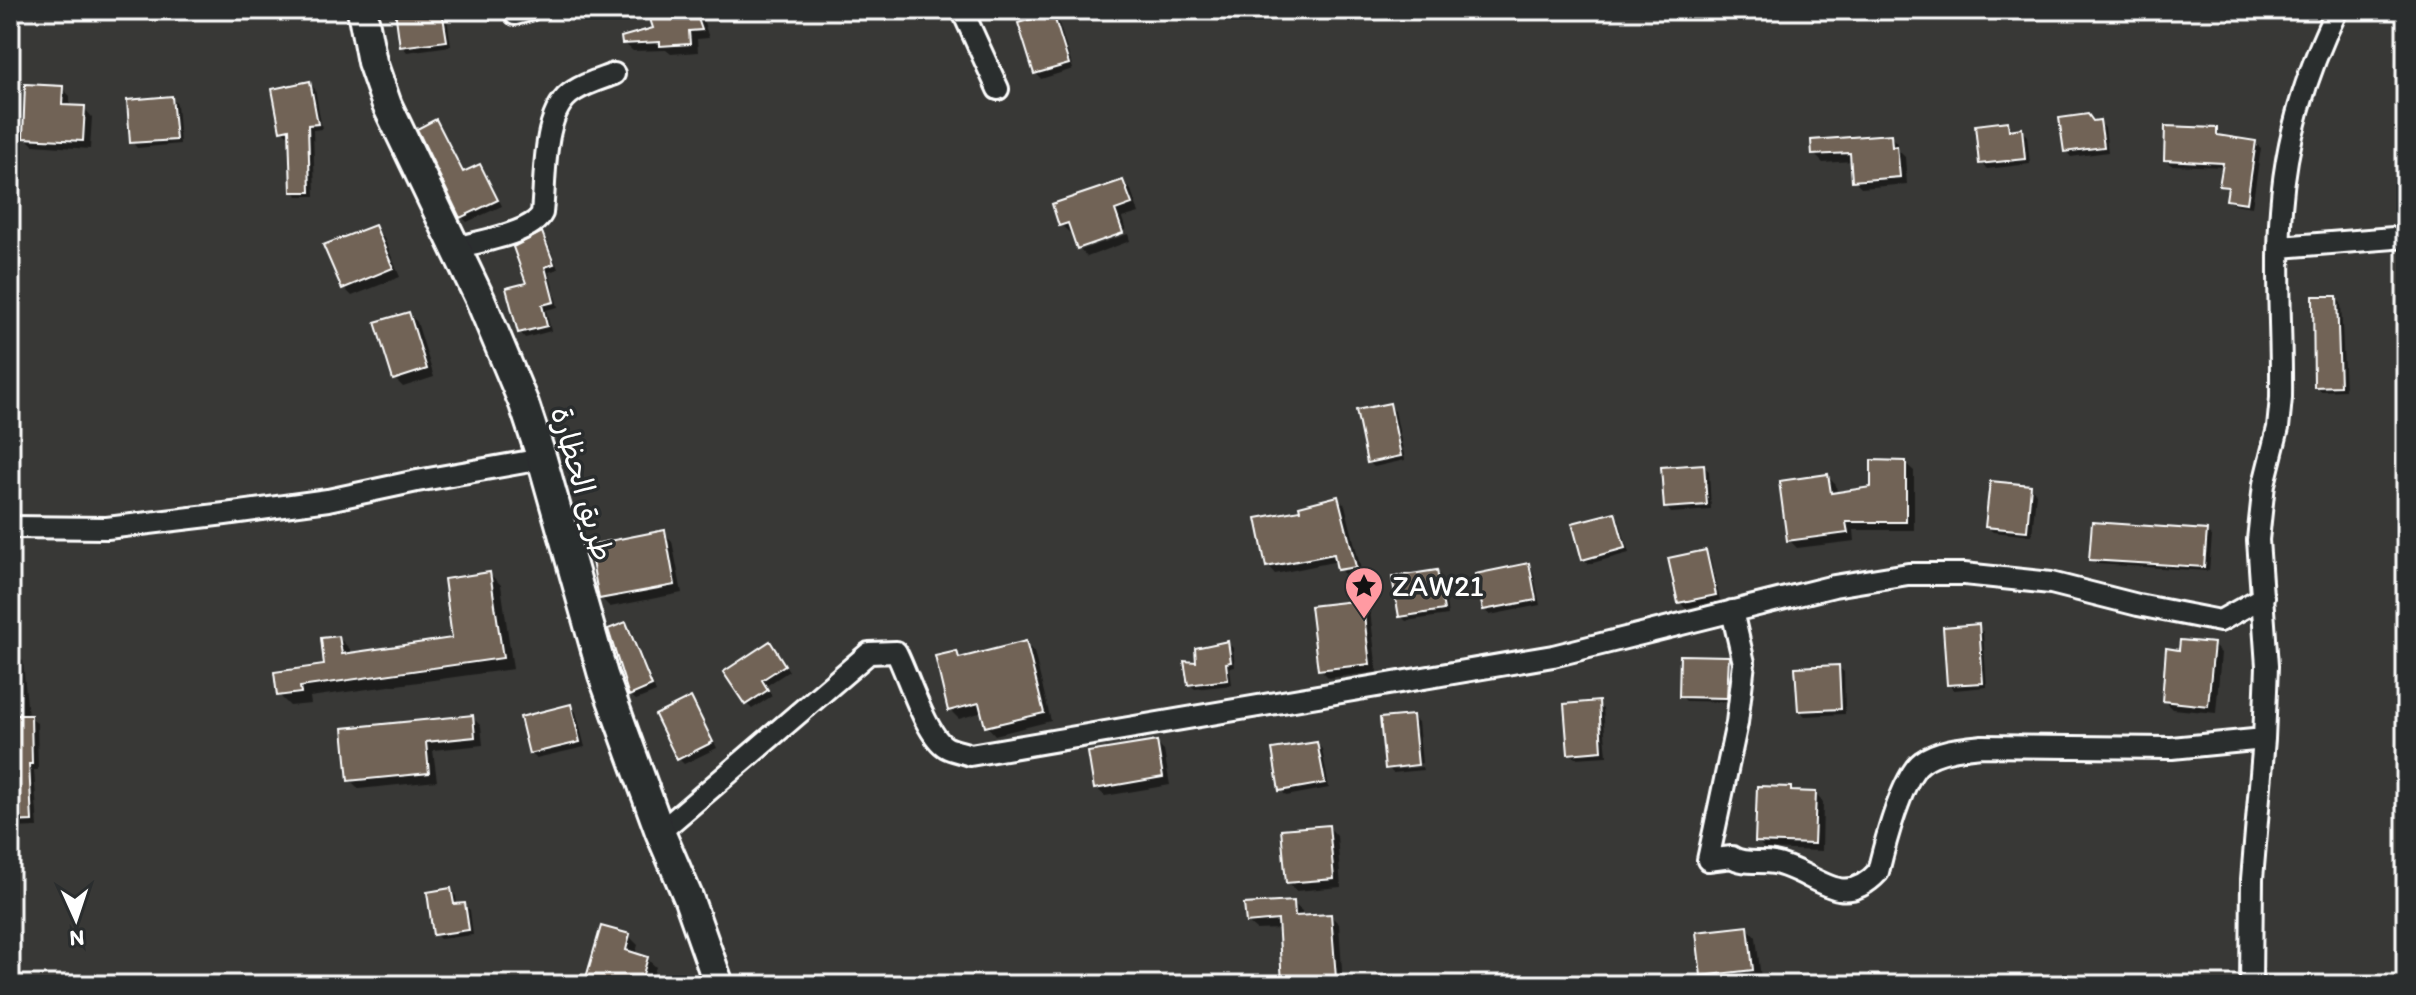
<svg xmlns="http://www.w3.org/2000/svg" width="2416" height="995" viewBox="0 0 2416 995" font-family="Itim,'Playpen Sans Arabic',sans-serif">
  <rect width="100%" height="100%" fill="#383836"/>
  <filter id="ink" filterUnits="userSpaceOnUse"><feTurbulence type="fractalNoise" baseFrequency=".0125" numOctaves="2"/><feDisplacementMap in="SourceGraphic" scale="16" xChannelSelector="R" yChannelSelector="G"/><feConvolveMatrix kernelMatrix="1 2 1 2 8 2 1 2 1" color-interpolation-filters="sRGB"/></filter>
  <g filter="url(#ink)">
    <path fill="#0007" d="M397 10H446L451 46 407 52 402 46Z
      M650 10H700L709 38 697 39 698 52 671 54 666 50 633 51 624 43 656 29Z
      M1053 15 1058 20 1073 69 1041 79 1036 73Z
      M310 84 315 89 322 129 313 130 315 196H298L293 191 291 134 287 135 282 130Z
      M62 88 70 96V108H84L92 117 90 149 33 145 25 137Z
      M171 98 177 104 180 144 137 148 132 142Z
      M436 122 441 127 465 174 480 167 485 172 502 206 467 222 462 217Z
      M2099 122 2105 128 2108 152 2071 157 2066 151 2094 123Z
      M2008 123 2013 131 2021 130 2027 136 2030 164 1987 169 1981 163Z
      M2216 130 2222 138 2255 143 2261 148 2252 207 2234 204 2228 199 2230 191 2221 185 2224 167 2171 165 2166 160Z
      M1890 136 1898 144 1899 151 1905 157 1907 184 1862 188 1854 180 1853 161 1823 163 1814 154Z
      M1122 182 1131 190 1139 213 1122 218 1126 230 1081 246V250L1073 232 1070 233 1061 225Z
      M374 228 383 236 400 277 352 296 344 288Z
      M1128 234 1130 241 1087 257 1081 250Z
      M541 235 547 240 558 269 549 272 558 307 546 310 551 331 525 338 520 332Z
      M2336 298 2341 303 2345 390 2321 391 2316 386Z
      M409 314 417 322 434 377 403 387 395 379Z
      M1389 406 1395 411 1405 460 1374 467 1369 462Z
      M1905 463 1914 471V530H1854L1855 541 1797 548 1789 540 1827 476 1836 485 1837 494 1873 489Z
      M1703 466 1709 471 1711 510 1671 513 1666 507Z
      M2030 487 2036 493 2032 536 1993 532 1987 527Z
      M1337 498 1345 505 1362 574 1347 577 1339 569 1338 561 1275 574 1268 566 1303 511Z
      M1614 514 1619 519 1629 553 1589 564 1584 559Z
      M2206 532 2212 537 2209 571 2096 564 2091 559Z
      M664 533 672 541 682 593 610 607 601 598Z
      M1705 552 1710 558 1720 600 1685 608 1680 602Z
      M1528 566 1533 571 1540 605 1490 615 1484 610Z
      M1436 572 1442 577 1448 615 1406 621 1401 616Z
      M490 574 501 585 513 669 310 697 311 704 290 706 279 695 327 667 339 638 350 649V655L455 640Z
      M1361 602 1370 610 1377 672 1329 678 1320 669Z
      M626 624 631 630 656 692 636 700 630 695Z
      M1978 627 1983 632 1987 687 1954 690 1949 684Z
      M1228 643 1233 648 1235 667 1230 668 1232 685 1195 689 1189 684 1198 665Z
      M1026 644 1034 652 1051 721 995 735 987 726 983 712 959 719 950 710 957 653 963 659Z
      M2213 645 2221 653 2216 713 2172 709 2164 701Z
      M775 649 789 671 766 686 772 696 752 709 747 704Z
      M16 654 23 661 28 717 37 723 38 770H34L38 827 10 828V655Z
      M1728 658 1734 663 1732 702 1686 701 1681 696Z
      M1838 667 1844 672 1845 714 1805 716 1799 711Z
      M690 699 695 704 717 748 684 764 679 759Z
      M1598 704 1603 709 1607 756 1575 758 1570 753Z
      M571 707 576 712 585 747 536 758 531 753Z
      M472 717 481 726 483 745 433 750 437 781 359 789 350 780Z
      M1412 717 1418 722 1422 763 1389 766V770L1387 768Z
      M1156 743 1164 751 1170 785 1105 796 1096 788Z
      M1317 744 1322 749 1329 788 1286 796 1281 790Z
      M1422 767 1423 770 1393 773 1390 770Z
      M1790 789 1794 793 1815 794 1823 802 1822 851 1765 849 1757 841Z
      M1329 827 1337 836 1341 887 1296 891 1287 882Z
      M450 890 456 896 457 906 464 905 470 910 473 935 440 939 435 934Z
      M1293 903 1302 911V918L1331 916 1339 924 1343 985H1285L1281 929 1256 930 1247 922Z
      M1748 928 1756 937 1761 978 1711 984 1703 976Z
      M629 936 638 945 635 955 647 959 656 967 650 985H592L587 980Z
      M555 978 563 985H524V981Z"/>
    <path fill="#716457" stroke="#fff" stroke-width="2" d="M395 10H442L447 41 400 47Z
      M647 10H695L702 30 689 31 690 44 660 46V42L622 44 621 37 653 28Z
      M1053 13 1069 64 1034 74 1018 23Z
      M310 81 318 124 308 125 310 192H291L289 129 280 131 272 89Z
      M25 84 63 86 62 105 85 106 83 141 23 138Z
      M172 96 176 140 130 143 127 100Z
      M2088 114 2093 121 2100 120 2104 147 2064 152 2059 118Z
      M436 119 463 172 480 164 498 200 460 218 417 129Z
      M2008 121 2009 130 2022 128 2025 159 1979 164 1975 125Z
      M2165 126 2217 128V135L2256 141 2247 203 2226 200 2228 187 2219 186 2223 163 2164 160Z
      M1891 134 1892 147 1897 146 1900 177 1852 181 1850 153 1812 155 1811 140Z
      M1123 180 1132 204 1115 210 1123 233 1077 249 1068 223 1059 226 1052 204Z
      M375 225 393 268 342 289 323 245Z
      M542 232 554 264 545 267 554 302 542 305 547 326 518 333 506 288 526 283 513 247Z
      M2313 296H2337L2340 386 2314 387Z
      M409 312 427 369 393 380 375 322Z
      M1390 403 1401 456 1367 463 1356 410Z
      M1871 460 1906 461V522H1846L1848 533 1787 541 1779 481 1828 474 1831 493 1871 487Z
      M1704 464 1707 505 1664 508 1661 467Z
      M1990 481 2031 485 2027 531 1985 527Z
      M1338 496 1356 567 1337 570 1334 554 1266 567 1256 518 1300 510 1299 506Z
      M1615 512 1625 548 1582 560 1572 523Z
      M2092 522 2207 530 2204 567 2089 560Z
      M665 530 675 585 599 599 589 545Z
      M1706 550 1716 595 1678 603 1668 558Z
      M1529 563 1536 600 1483 610 1475 574Z
      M1437 570 1444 610 1399 617 1392 577Z
      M490 572 503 658 300 687 301 693 277 696 274 672 324 665 321 638 339 636 342 654 452 638 444 579Z
      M1362 600 1370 664 1318 670 1310 606Z
      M626 622 652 686 629 696 608 629Z
      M1979 624 1983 683 1947 685 1943 627Z
      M2180 640 2214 643 2208 706 2162 701 2166 648 2179 650Z
      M770 641 785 665 762 680 768 690 745 705 723 672Z
      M1026 641 1044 713 985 727 979 703 948 711 935 656 957 651 959 658Z
      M1228 641 1231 662 1226 663 1228 680 1188 685 1184 661 1196 662 1195 648Z
      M1680 655 1729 656 1727 698 1679 697Z
      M1839 665 1841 709 1798 711 1795 667Z
      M691 697 713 742 677 760 655 715Z
      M1599 701 1602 751 1568 754 1564 704Z
      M571 704 580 742 529 754 520 717Z
      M10 715H31L32 764H29L32 821 10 822Z
      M473 715 475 737 426 742 429 773 348 781 343 728Z
      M1413 715 1418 765 1385 769 1380 718Z
      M1157 741 1163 777 1094 789 1088 752Z
      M1317 742 1325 783 1279 791 1272 749Z
      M1757 786 1791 787V791L1816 792 1814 844 1755 842Z
      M1329 825 1334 879 1286 883 1281 829Z
      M451 888 454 904 465 903 469 930 433 935 427 892Z
      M1294 901 1295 916 1331 914 1336 978 1282 982 1278 920 1246 923 1244 904Z
      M601 926 630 934 626 950 648 957 640 985H599L585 981Z
      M1748 926 1753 970 1701 976 1696 932Z"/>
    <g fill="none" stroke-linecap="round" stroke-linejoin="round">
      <g stroke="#fff" stroke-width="26">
        <path id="street" d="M962 10 998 89
          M515 14 530 10
          M2280 247 2406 237
          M454 248C477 242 532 234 542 213 546 179 541 110 574 91 586 83 601 79 614 74
          M10 527 107 528 225 514 328 500 417 481 542 459
          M1732 611 1744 663 1737 723 1708 860 1732 857C1743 865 1761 860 1774 863 1797 867 1820 886 1839 889 1854 892 1868 883 1878 872 1884 847 1902 776 1922 762 1938 750 1963 748 1982 746L2172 748 2264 739
          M660 832 869 653 896 652C908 675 926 736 946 747 953 751 963 752 970 755L1553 656 1834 586 1908 574H1964L2051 583 2138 605 2220 621 2263 597
          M2251 985 2252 879 2264 739 2267 666 2258 540 2264 484 2278 428 2281 398C2282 335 2276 271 2281 209 2286 138 2306 73 2337 10"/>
      </g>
      <g stroke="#fff" stroke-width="34">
        <path id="secondary" d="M362 10 372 62 387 105 480 299 524 404 542 459 603 675 660 832 688 897 719 985"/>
      </g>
      <use href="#street" stroke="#2a2d2e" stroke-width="20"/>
      <use href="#secondary" stroke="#2a2d2e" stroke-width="28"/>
    </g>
  </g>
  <defs>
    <g id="sight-pin" transform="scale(2)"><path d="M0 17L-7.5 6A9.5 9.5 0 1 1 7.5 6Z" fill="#ff9aa2" stroke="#2a2d2e"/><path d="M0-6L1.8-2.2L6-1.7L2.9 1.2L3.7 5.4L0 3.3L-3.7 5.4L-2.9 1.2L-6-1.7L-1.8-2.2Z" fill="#111"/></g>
  </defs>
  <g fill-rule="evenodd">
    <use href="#sight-pin" x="1364" y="586"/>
  </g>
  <g text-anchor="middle" stroke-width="7" stroke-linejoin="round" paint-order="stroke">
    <g font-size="30" fill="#fff" stroke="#2a2d2e">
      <text transform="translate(582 484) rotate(74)" y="10">طريق الحظارة</text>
    </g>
    <g font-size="30" fill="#fff" stroke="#2a2d2e" text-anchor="start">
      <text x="1392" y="596">ZAW21</text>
    </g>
  </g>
  <rect width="2416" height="995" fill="none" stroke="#2a2d2e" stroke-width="40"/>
  <rect x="20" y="20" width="2376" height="955" fill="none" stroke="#fff" stroke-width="3" filter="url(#ink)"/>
  <g transform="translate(76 919) rotate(177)" stroke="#2a2d2e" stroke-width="6" paint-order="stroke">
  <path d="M0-6L14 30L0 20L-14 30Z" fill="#ffffff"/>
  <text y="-12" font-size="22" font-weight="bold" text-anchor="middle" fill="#ffffff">N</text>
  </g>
</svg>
